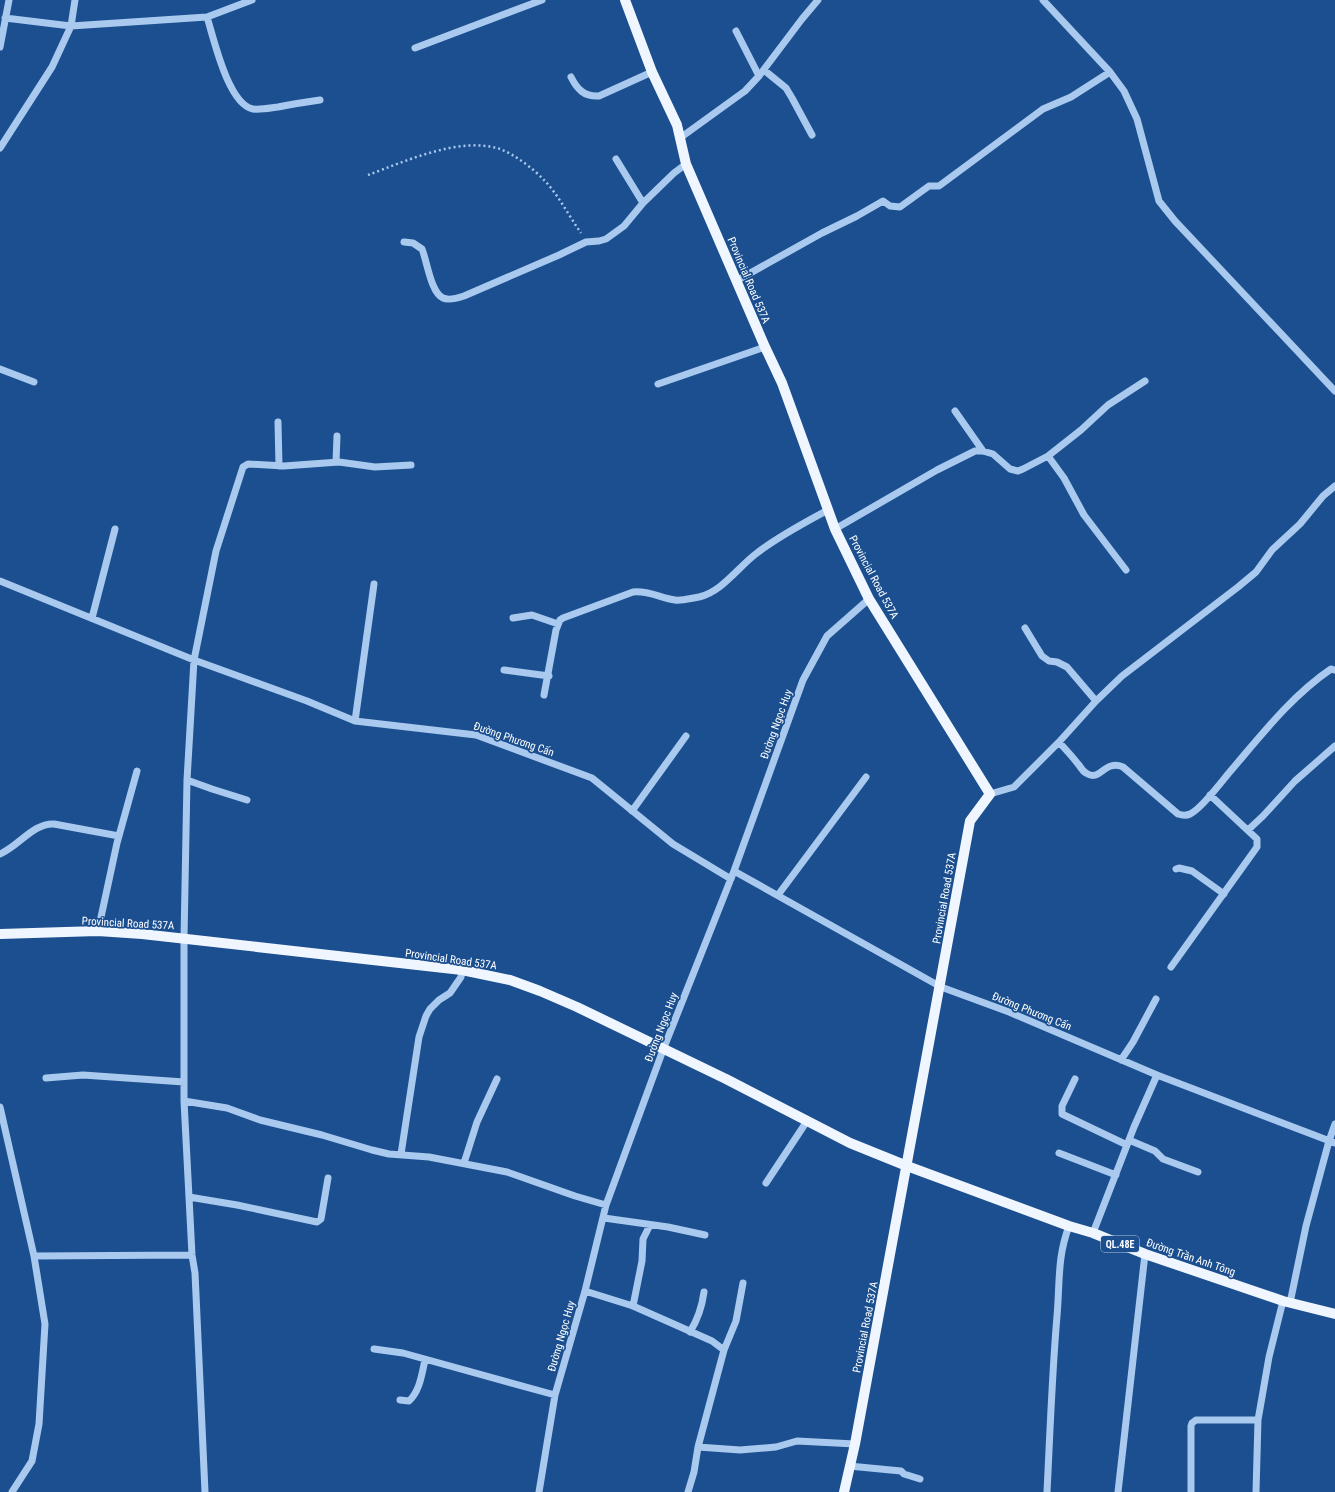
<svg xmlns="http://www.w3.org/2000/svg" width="1335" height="1492" viewBox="0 0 1335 1492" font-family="'Roboto Condensed',sans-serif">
  <rect width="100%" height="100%" fill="#1b4f8f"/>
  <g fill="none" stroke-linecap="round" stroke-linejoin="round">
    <path stroke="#a9c9ee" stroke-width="2.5" stroke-dasharray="2 3" stroke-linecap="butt" d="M368 175C406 161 460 136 500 149 514 154 534 169 545 181 559 196 569 216 581 233"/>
    <path stroke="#a9c9ee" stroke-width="7" d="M1043 0 1110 72 1124 91 1137 119 1159 201 1175 221 1335 391
      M207 17C214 39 228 104 253 109 261 110 270 108 278 107 292 104 306 102 320 100
      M5 18 71 26 207 17 252 0
      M736 31 759 76
      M0 47 9 0
      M415 48 542 0
      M764 70 786 88 792 98 812 135
      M571 77C577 89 584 97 599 96L652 72
      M680 138 745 91 759 76 802 19 818 0
      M0 148 52 67 71 26 75 0
      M616 159 643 203
      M404 242 413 243 422 249C427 261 431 293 443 298 449 301 458 298 464 296L559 255 586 242 599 241 606 239 624 226 643 203 674 173 686 164
      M736 281 822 233 857 216 883 201 890 206 900 207 929 186H939L1043 109 1071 97 1110 72
      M0 369 34 382
      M658 384 765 347
      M955 411 983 451
      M278 422 279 466
      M1048 456 1064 478 1084 515 1126 570
      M336 462 337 436
      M835 529 937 470 975 451H983L993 454 1010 469 1018 471 1023 469 1048 456 1081 430 1108 405 1145 381
      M0 581 194 660 307 701 355 721 476 735 592 778 673 844 731 879
      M92 618 115 529
      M513 618 532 615 558 624
      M1025 628 1042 656 1049 661 1057 662 1067 667 1096 701
      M504 670 549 676
      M544 695 556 630 560 620 563 618 633 592C647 590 661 598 675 600 682 601 692 598 699 597 722 592 739 566 757 553 779 536 804 523 828 510
      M355 721 374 584
      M1059 742C1065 749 1072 756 1078 764 1081 767 1082 771 1086 773 1100 783 1104 759 1123 767L1178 814C1181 815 1186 816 1190 814 1200 810 1220 784 1228 774 1259 738 1291 696 1331 669L1335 670
      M187 780 212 789 247 800
      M990 794 1014 787 1059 742 1096 701 1122 676 1238 587 1256 572 1272 550 1300 524 1323 496 1335 486
      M632 811 686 736
      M1248 830 1263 816 1295 781 1335 746
      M0 854C19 846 33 823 54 824L119 836
      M1176 869 1179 868 1192 871 1224 894
      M734 871 941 987 1009 1012 1157 1075 1335 1143
      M778 895 866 777
      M98 931 117 843 137 771
      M1171 967 1257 847V839L1210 795
      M1121 1060 1133 1042 1156 999
      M46 1078 83 1075 184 1082
      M1075 1079 1062 1106V1114L1127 1145
      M184 1101 227 1108 260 1120 322 1135 372 1150 389 1154 429 1157 507 1172 575 1196 606 1205
      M0 1107 34 1256 45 1324 39 1424 32 1461 12 1492
      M1129 1140 1155 1151 1163 1159 1198 1172
      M1059 1153 1116 1175
      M401 1154 419 1037 426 1016 430 1009 439 1000 450 993 461 977 462 970
      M464 1163 477 1122 497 1079
      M766 1183 807 1121
      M189 1197 237 1205 317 1222 321 1219 328 1178
      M604 1218 668 1227 705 1235
      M1093 1233 1134 1127 1157 1075
      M34 1256 192 1255
      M585 1291 633 1306 712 1341 724 1350
      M1290 1303 1306 1226 1329 1141 1335 1124
      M633 1306 642 1261 643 1239 650 1225
      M690 1332C698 1319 702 1307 704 1292
      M374 1349 403 1353 555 1395
      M400 1400 409 1401C420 1391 422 1373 425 1360
      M698 1447 740 1450 776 1447 797 1441 855 1444
      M849 1466 901 1471 904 1474 920 1479
      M205 1492 195 1273 192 1255 184 1101V938L187 780 194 660 216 551 243 467 248 464 284 466 339 462 375 467 411 465
      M539 1492 555 1395 585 1291 606 1205 663 1050 734 871 803 680 827 636 869 599
      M688 1492 694 1472 698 1447 724 1350 736 1321 743 1283
      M1047 1492C1050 1433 1052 1374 1057 1316 1060 1282 1057 1258 1069 1226
      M1118 1492 1145 1254
      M1191 1492V1426L1192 1423 1196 1420H1258L1269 1357 1283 1301
      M1256 1492 1258 1420"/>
    <path stroke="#f0f6ff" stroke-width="10" d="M625 0 652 72 677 125 686 164 765 347 782 383 835 529 869 599 990 794 970 821 855 1444 844 1492
      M0 934 98 931 142 934 462 970 510 980 540 991 577 1007 726 1079 850 1143 907 1166 1069 1226 1093 1233 1145 1254 1283 1301 1335 1314"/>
  </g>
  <g text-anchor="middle" stroke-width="3.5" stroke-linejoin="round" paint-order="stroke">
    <rect fill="#1b4f8f" stroke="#bbcadd" stroke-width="1" x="1101" y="1236" width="38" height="16" rx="3"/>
    <g font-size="10" font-weight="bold" fill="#fff">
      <text x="1120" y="1248">QL.48E</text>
    </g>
    <g font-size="11" fill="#fff" stroke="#1b4f8f">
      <text transform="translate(749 280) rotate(67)" y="4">Provincial Road 537A</text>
      <text transform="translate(874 577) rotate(62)" y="4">Provincial Road 537A</text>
      <text transform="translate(776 724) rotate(-70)" y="4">Đường Ngọc Huy</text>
      <text transform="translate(514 739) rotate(19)" y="4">Đường Phương Cấn</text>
      <text transform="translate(944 898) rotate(-80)" y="4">Provincial Road 537A</text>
      <text transform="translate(128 923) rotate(3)" y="4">Provincial Road 537A</text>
      <text transform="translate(451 959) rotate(8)" y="4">Provincial Road 537A</text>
      <text transform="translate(1032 1011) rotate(22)" y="4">Đường Phương Cấn</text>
      <text transform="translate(661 1027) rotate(-69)" y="4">Đường Ngọc Huy</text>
      <text transform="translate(1191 1257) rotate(19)" y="4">Đường Trần Anh Tông</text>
      <text transform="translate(865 1327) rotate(-79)" y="4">Provincial Road 537A</text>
      <text transform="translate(561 1336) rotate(-74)" y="4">Đường Ngọc Huy</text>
    </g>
  </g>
</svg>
